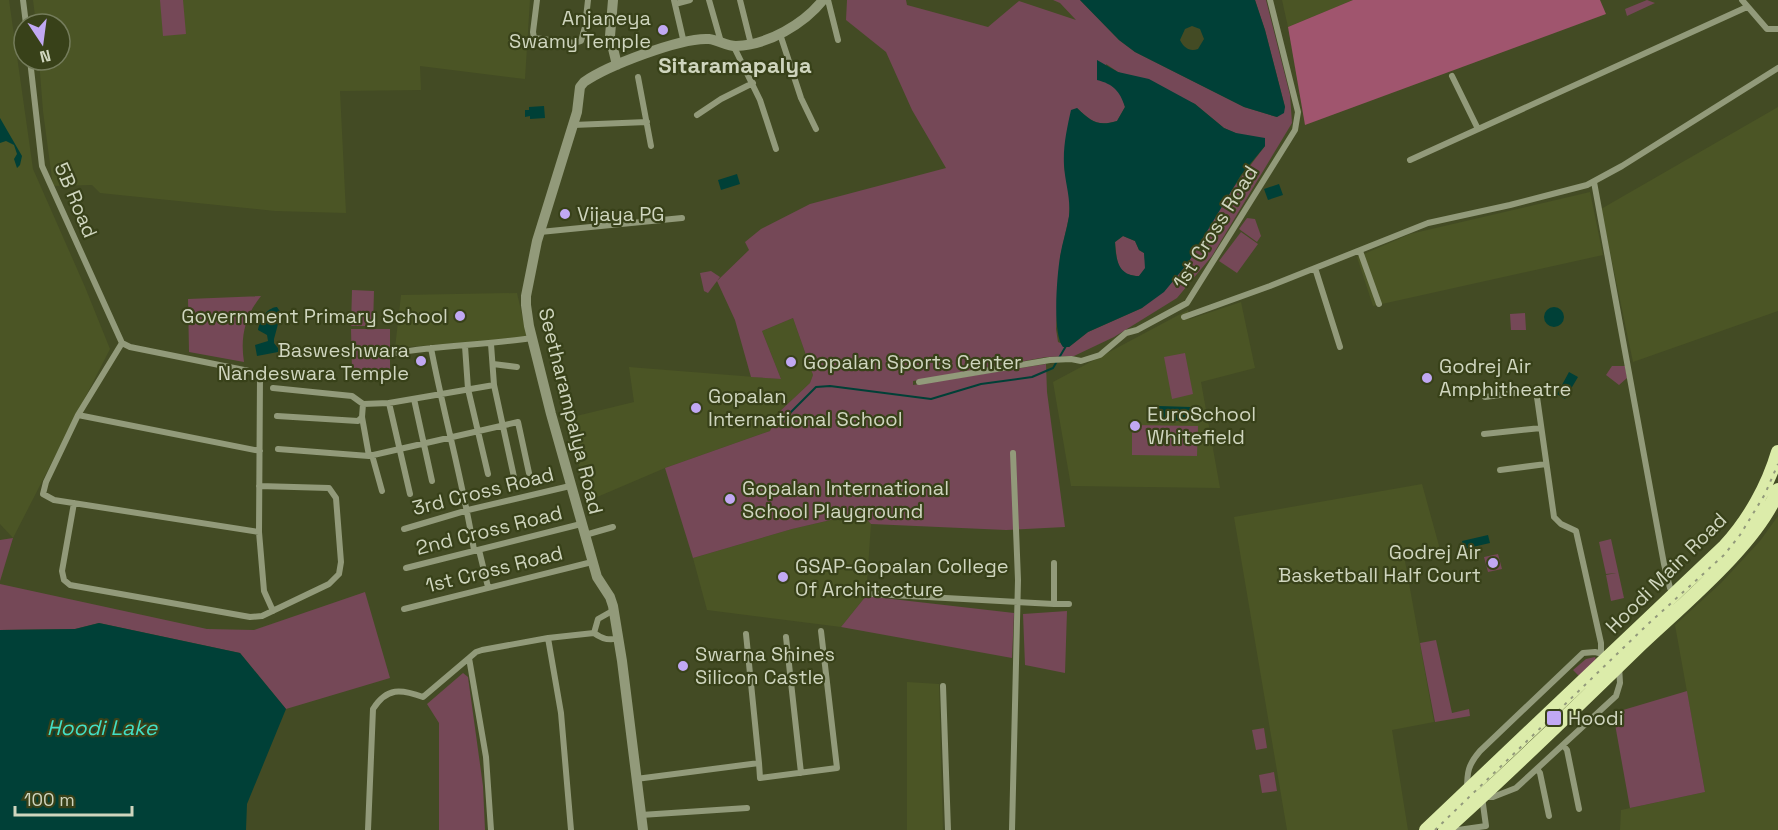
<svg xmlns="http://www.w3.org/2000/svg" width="1778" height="830" viewBox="0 0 1778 830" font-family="'Space Grotesk',sans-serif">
  <rect width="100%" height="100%" fill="#434b24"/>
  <path fill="#4b5525" d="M0 0H9L33 169 85 287 110 349 13 538 0 524Z
    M33 0H530L525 79 420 66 421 90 340 91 346 213 275 211 100 193 92 185 53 186 43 111 39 60H60V24H36Z
    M1282 0H1353L1288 27Z
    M1778 107V311L1633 362 1601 209Z
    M1590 192 1603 255 1373 306 1357 257 1410 234Z
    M517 293 527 337 395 348 401 295Z
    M1241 302 1255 368 1201 382 1220 488 1071 486 1053 382 1188 310 1190 319Z
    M793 318 813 375 810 383 777 414 770 431 665 468 590 500 564 419 634 402 629 367 781 379 762 331Z
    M1422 484 1441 553 1405 561 1434 722 1392 730 1408 830H1287L1234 517Z
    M862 513 871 524 866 596 841 627 707 610 693 558 792 529Z
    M1778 516V830H1620L1621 810 1705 792 1675 625 1721 583 1760 541Z
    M907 682 939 684 943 830H907Z"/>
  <path fill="#754857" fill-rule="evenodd" d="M160 0H183L186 34 163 36Z
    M847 0H906L907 5 988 27 1019 1 1076 20 1060 3 1053 0H1080L1119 40 1135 52 1244 107 1277 117 1285 107 1265 30 1255 0H1266L1290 95 1292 123 1212 256 1177 298 1114 337 1074 356 1046 357 913 381V385L1046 364 1047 392 1065 527 1006 530 871 524 861 513 792 529 693 558 665 468 770 431 777 414 810 383 813 375 793 318 762 331 781 379 751 377 735 320 717 281 749 250 745 242 761 229 810 204 946 168 912 110 886 52 846 20ZM1106 64 1118 72 1195 104 1224 128 1265 146 1142 308 1088 332 1069 347 1058 342 1056 329 1060 257 1069 217 1070 198 1064 166 1077 108C1091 121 1097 127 1117 121L1125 107 1121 93 1109 83Z
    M1647 0 1655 3 1627 16 1625 9Z
    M1247 218 1255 219 1261 236 1257 242 1239 229Z
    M1241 232 1258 244 1237 273 1219 261Z
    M1123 236 1135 241 1139 250 1144 253 1146 268 1139 276C1116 276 1117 260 1115 242Z
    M711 271 720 277 708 293 704 291 700 273Z
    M352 290 374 291 373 326H351Z
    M261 296C245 316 240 337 244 362L189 352 188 299Z
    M1525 313 1526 330H1511L1510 314Z
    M351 329H390V370H352Z
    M1185 353 1193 394 1172 399 1164 357Z
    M1612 366H1625L1627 378 1619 385 1606 375Z
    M1132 425 1198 426 1197 456 1132 455Z
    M13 538 0 581V540Z
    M1611 539 1624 598 1611 601 1606 575 1616 573 1606 574 1599 542Z
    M1498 554 1502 569 1488 572 1484 557Z
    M0 584 207 629 254 630 365 592 390 678 286 709 240 653 99 623 75 629 0 630Z
    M866 596 1014 613 1012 658 841 627Z
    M1067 611 1065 673 1025 665 1023 614Z
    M1436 640 1452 713 1469 709 1470 716 1435 722 1420 643Z
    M1595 657 1596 660 1579 676 1573 670 1586 659Z
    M463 673 468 677 483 786 485 830H439V723L427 704Z
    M1687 691 1705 792 1630 808 1613 713Z
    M1264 728 1267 748 1256 750 1252 730Z
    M1274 772 1277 791 1262 793 1259 775Z"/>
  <path fill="#a0556e" d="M1353 0H1600L1606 14 1305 125 1288 27Z"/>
  <path fill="#004037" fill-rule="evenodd" d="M1080 0H1255L1265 30 1285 107 1284 113 1277 117 1244 107 1135 52 1119 40ZM1192 26 1200 29 1204 39 1198 49C1190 52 1184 48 1180 40L1185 29Z
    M1097 60 1118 72 1149 79 1195 104 1224 128 1236 133 1265 138V146L1241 175 1188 263 1164 292 1142 308 1088 332 1069 347H1063C1052 334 1057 275 1060 257 1062 243 1067 230 1069 216 1071 198 1065 183 1064 165 1063 146 1067 128 1071 110L1077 108C1091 121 1097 127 1117 121L1125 107C1120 91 1113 84 1097 80ZM1123 236 1135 241 1139 250 1144 253 1145 268 1139 276C1118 276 1116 260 1115 242Z
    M544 106 545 118 530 119V116L525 117V110H529V107Z
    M0 118 22 156 20 165 17 168 14 159 17 154 14 145 6 141 0 143Z
    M737 174 740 184 721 190 718 180Z
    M1279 184 1283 195 1268 200 1264 189Z
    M277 307 281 313 274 339V343L278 348V352L257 356 255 345 268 341 267 335 258 330C260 320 266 308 277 307Z
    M1544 317a10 10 0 1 1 20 0a10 10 0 1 1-20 0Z
    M1569 372 1578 377 1565 399 1557 394Z
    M1159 406 1191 407 1190 421 1159 420Z
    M1488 535 1490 543 1464 549 1462 541Z
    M99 623 240 653 286 709 247 804 246 830H0V630L75 629Z"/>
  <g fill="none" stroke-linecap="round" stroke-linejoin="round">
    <path stroke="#004037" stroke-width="2" d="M780 423 816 387 830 386 931 399 981 384 1032 377 1053 368 1066 346"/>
    <path stroke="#929a7a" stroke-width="6" d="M23 0 26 24
      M537 0 533 32 534 38 575 43 581 41 585 27 588 0
      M674 0 684 43
      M709 0 721 42
      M740 0 751 44
      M828 0 838 40
      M1742 0 1767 29H1778
      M675 4 690 0
      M780 34 801 98 816 129
      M734 47 760 100 776 149
      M30 60 42 166 122 343
      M1452 76 1478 129
      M638 77 651 146
      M697 115 721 99 753 83
      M573 125 647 122
      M1410 160 1747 7
      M1594 182 1664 564 1670 588 1673 593
      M540 232 682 218
      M1360 251 1379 304
      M1315 268 1340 347
      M1184 317 1270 286 1428 223 1510 205 1587 185 1622 166 1778 68
      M122 343 78 415 46 482 43 494 54 500 259 532
      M122 343 130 347 249 371 260 376 259 532 264 591 273 611
      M491 344 494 385 514 477
      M465 346 468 389 488 474
      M431 348C444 416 463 482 474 550
      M396 353C441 345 487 345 532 338
      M493 364 517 367
      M919 382 1050 360 1071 359 1081 361 1100 355 1126 333 1137 330 1187 303 1295 130 1298 112 1270 0
      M273 388 352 396 363 404 389 403 494 385
      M1485 397 1536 390 1554 517 1561 524 1576 531 1601 643V653
      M414 399 432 481
      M389 403 410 494
      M363 404 362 417 369 456
      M78 415 260 451
      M277 416 358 421 362 417
      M1484 434 1541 428
      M278 449 369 456 518 422 529 473
      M372 455 382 491
      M1500 470 1546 464
      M74 503 62 571 64 580 70 585 250 617 262 616 329 584 339 574 341 562 336 498 329 488 259 486
      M404 529 468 510 570 486
      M585 535 613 527
      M479 550 488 587
      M406 568 581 524
      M873 594 1054 604V563
      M1054 604H1069
      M404 609 592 562
      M594 633 598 619 614 610
      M746 634 759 763
      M786 637 801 773
      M548 638 561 713 571 830
      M943 686 948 830
      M1563 745 1567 750 1579 809
      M1537 769 1540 773 1549 816
      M636 779 759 763 760 778 837 768 821 631
      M1467 790C1467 772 1468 765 1480 751L1583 653 1595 652 1603 654
      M641 815 747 808
      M368 830 373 709C387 687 401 689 423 697L469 658
      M491 830 486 757 469 658 476 652 482 650 548 638 594 633C602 639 609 641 619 638
      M1012 830 1018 580 1013 453
      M1458 830 1486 826 1482 797H1493L1516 788 1616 696 1620 683 1619 666"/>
    <path stroke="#929a7a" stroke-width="10" d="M613 0 610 36 617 65
      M643 830 622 661 613 606 610 597 597 577 551 414 529 326 526 305V296L537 241 577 112 580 87 584 82C607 66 681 37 709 39 718 40 727 46 736 46 768 45 804 24 823 0"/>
    <path stroke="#dcecaa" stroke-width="14" d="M1426 830 1725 546C1749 520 1768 486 1778 452
      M1445 830C1512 770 1576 707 1640 645 1681 606 1759 542 1778 490"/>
    <path stroke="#92997b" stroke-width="2" stroke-dasharray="3 6" stroke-linecap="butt" d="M1435 830 1647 625 1724 555 1740 535 1765 494 1778 464"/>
  </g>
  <g fill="#c1a8f3" stroke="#384119" stroke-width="2">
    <circle cx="663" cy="30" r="6"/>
    <circle cx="565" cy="214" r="6"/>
    <circle cx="460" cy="316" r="6"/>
    <circle cx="421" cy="361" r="6"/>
    <circle cx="791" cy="362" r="6"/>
    <circle cx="1427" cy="378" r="6"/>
    <circle cx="696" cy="408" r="6"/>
    <circle cx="1135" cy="426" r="6"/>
    <circle cx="730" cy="499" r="6"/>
    <circle cx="1493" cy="563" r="6"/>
    <circle cx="783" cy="577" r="6"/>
    <circle cx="683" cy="666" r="6"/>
    <rect x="1546" y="710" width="16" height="16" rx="3"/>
  </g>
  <g text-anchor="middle" stroke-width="4.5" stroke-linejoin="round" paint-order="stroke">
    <g font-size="20" fill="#cfd5be" stroke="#384119" text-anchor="start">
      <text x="651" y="25" text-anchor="end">Anjaneya<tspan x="651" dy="23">Swamy Temple</tspan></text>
      <text x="577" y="221">Vijaya PG</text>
      <text x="448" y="323" text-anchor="end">Government Primary School</text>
      <text x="409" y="357" text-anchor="end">Basweshwara<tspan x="409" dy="23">Nandeswara Temple</tspan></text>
      <text x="803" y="369">Gopalan Sports Center</text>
      <text x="1439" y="373">Godrej Air<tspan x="1439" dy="23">Amphitheatre</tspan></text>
      <text x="708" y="403">Gopalan<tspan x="708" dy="23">International School</tspan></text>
      <text x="1147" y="421">EuroSchool<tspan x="1147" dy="23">Whitefield</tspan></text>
      <text x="742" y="495">Gopalan International<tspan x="742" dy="23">School Playground</tspan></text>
      <text x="1481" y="559" text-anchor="end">Godrej Air<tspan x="1481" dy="23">Basketball Half Court</tspan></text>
      <text x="795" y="573">GSAP-Gopalan College<tspan x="795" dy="23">Of Architecture</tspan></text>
      <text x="695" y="661">Swarna Shines<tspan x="695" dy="23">Silicon Castle</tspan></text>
      <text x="1568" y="725">Hoodi</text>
    </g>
    <g font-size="20" fill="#cfd5be" stroke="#384119">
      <text transform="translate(76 200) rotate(67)" y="7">5B Road</text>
      <text transform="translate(1215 227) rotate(-58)" y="7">1st Cross Road</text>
      <text transform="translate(571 411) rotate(76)" y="7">Seetharampalya Road</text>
      <text transform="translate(483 491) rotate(-14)" y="7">3rd Cross Road</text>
      <text transform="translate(489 530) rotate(-14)" y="7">2nd Cross Road</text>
      <text transform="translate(494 569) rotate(-14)" y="7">1st Cross Road</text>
      <text transform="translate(1666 573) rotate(-45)" y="7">Hoodi Main Road</text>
    </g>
    <g font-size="21" font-style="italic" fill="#42dfc6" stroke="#384119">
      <text x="102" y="735">Hoodi Lake</text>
    </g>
    <g font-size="22" font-weight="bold" fill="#cfd5be" stroke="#384119">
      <text x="735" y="73">Sitaramapalya</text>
    </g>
  </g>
  <g transform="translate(42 42) rotate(167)"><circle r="28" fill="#384119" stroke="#747c5b" stroke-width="1.5"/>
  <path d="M0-4.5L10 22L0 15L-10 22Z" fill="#c1a8f3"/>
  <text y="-9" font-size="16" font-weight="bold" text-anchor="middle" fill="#cfd5be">N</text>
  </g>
  <path d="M15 806v9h117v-9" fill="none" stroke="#cfd5be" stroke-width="3"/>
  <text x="24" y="806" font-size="18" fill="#cfd5be" stroke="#384119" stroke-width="4.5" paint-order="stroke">100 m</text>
</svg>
